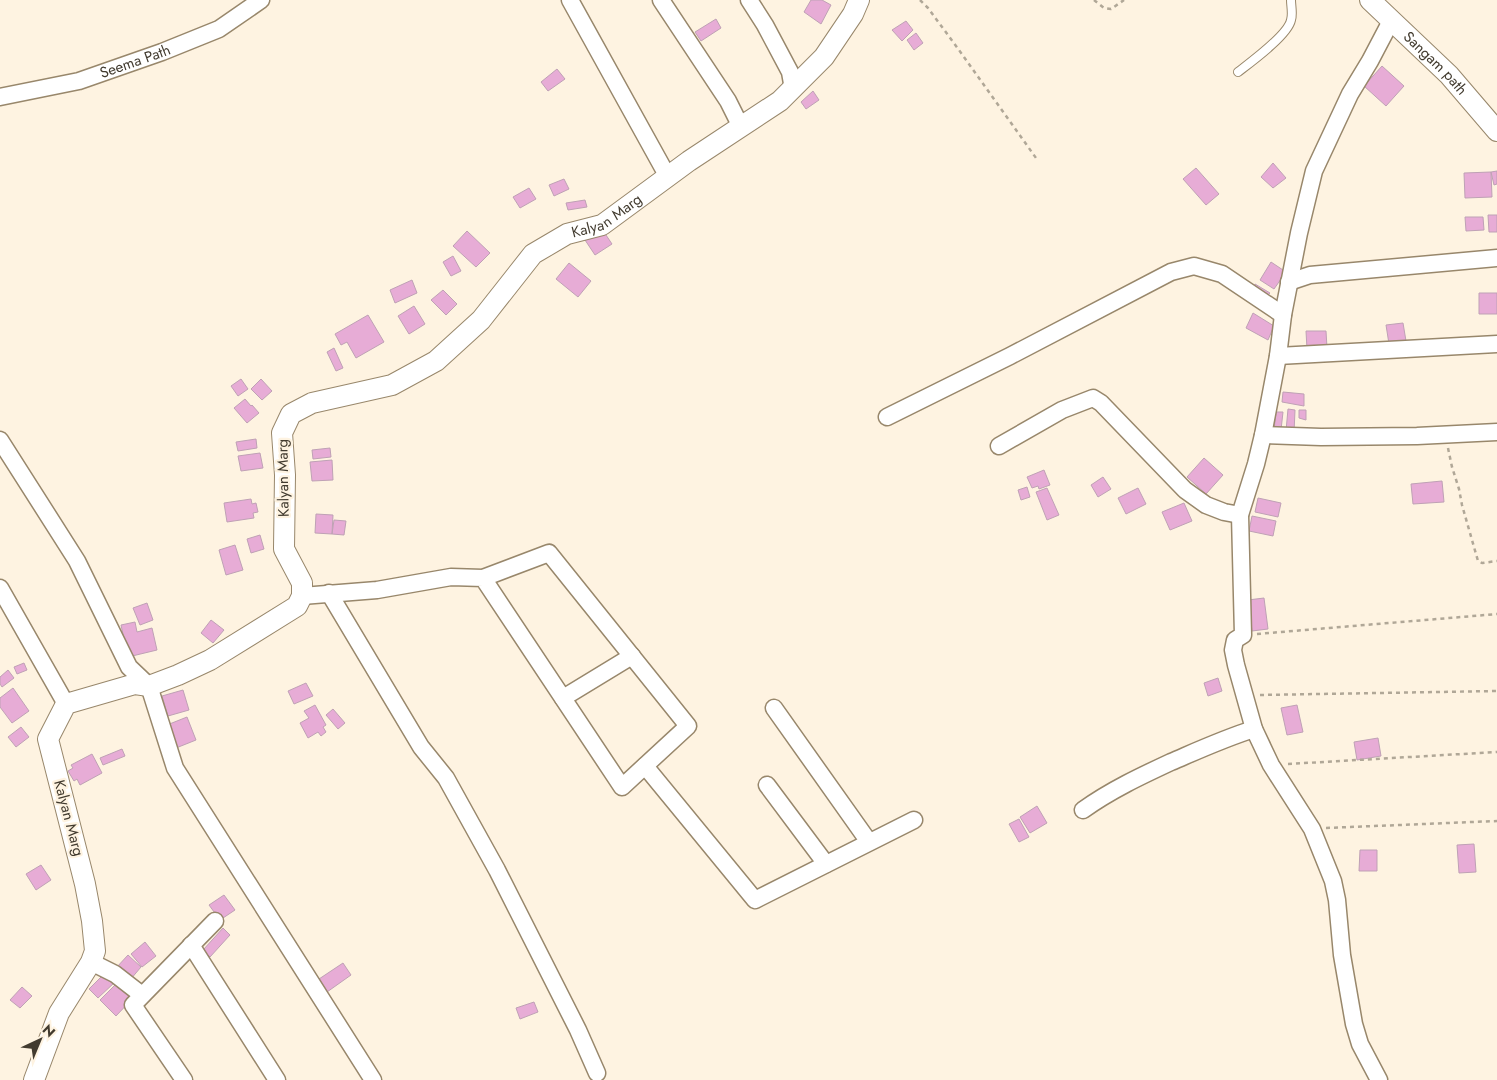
<svg xmlns="http://www.w3.org/2000/svg" width="1497" height="1080" viewBox="0 0 1497 1080" font-family="Jost,sans-serif">
  <rect width="100%" height="100%" fill="#fef3e1"/>
  <path fill="#e7acd6" stroke="#bfa1b5" d="M811 0H822L831 5 821 24 804 12Z
    M716 19 721 28 701 41 695 32Z
    M906 21 913 30 902 41 892 30Z
    M916 33 923 43 914 50 907 40Z
    M1382 66 1404 86 1386 106 1364 86Z
    M557 69 565 79 548 91 541 82Z
    M813 91 819 100 806 109 801 102Z
    M1273 163 1286 178 1273 188 1261 177Z
    M1196 168 1219 194 1206 205 1183 179Z
    M1497 171V184L1494 185 1491 172Z
    M1491 172 1492 197 1465 198 1464 173Z
    M564 179 569 189 554 196 549 185Z
    M529 188 536 199 520 208 513 197Z
    M585 200 587 207 568 210 566 203Z
    M1488 215H1497V232H1489Z
    M1465 217H1483L1484 230 1466 231Z
    M602 229 612 244 595 255 585 240Z
    M467 231 490 253 476 267 453 246Z
    M453 256 461 271 451 276 443 262Z
    M1271 262 1286 272 1274 289 1260 280Z
    M569 263 591 281 578 297 556 279Z
    M412 280 417 293 395 303 390 290Z
    M1255 284 1270 293 1265 298 1253 291Z
    M443 290 457 304 446 315 431 300Z
    M1479 293H1497V314H1479Z
    M414 306 425 324 409 334 398 316Z
    M1253 313 1274 326 1268 340 1246 328Z
    M368 315 384 342 356 358 347 342 341 345 335 334Z
    M1403 323 1406 341 1389 344 1386 325Z
    M1306 331H1326L1327 348 1307 349Z
    M334 348 343 368 336 371 327 352Z
    M241 379 248 389 238 396 231 386Z
    M261 379 272 391 262 400 251 389Z
    M1283 392 1304 394V406L1282 402Z
    M245 399 251 406 252 405 259 413 247 423 234 408Z
    M1288 409 1295 410 1294 433 1286 431Z
    M1299 410H1306V420L1299 418Z
    M1276 412H1283L1281 430H1274Z
    M256 439 257 448 238 451 236 442Z
    M330 448 331 457 313 459 312 450Z
    M260 453 263 468 241 471 238 456Z
    M1204 458 1223 475 1206 494 1187 477Z
    M332 460 333 480 312 481 310 462Z
    M1044 470 1050 485 1039 489 1038 486 1032 488 1027 477Z
    M1103 477 1111 489 1098 497 1091 485Z
    M1442 481 1444 502 1413 504 1411 484Z
    M1027 487 1030 497 1021 500 1018 490Z
    M1047 488 1059 515 1047 520 1036 492Z
    M1138 488 1146 504 1126 514 1118 498Z
    M1258 498 1281 503 1278 517 1255 512Z
    M251 499 252 504 256 503 258 512 253 513 254 518 227 522 224 503Z
    M1184 503 1192 521 1170 530 1162 512Z
    M316 514 333 515 332 534 315 533Z
    M1252 516 1276 521 1273 536 1249 531Z
    M334 520 346 521 344 535 332 534Z
    M260 535 264 549 251 553 247 539Z
    M235 545 243 570 226 575 219 550Z
    M1264 598 1268 629 1252 631 1248 600Z
    M147 603 153 620 140 625 133 608Z
    M211 620 224 630 213 643 201 633Z
    M135 622 137 632 152 628 157 650 128 657 121 625Z
    M24 663 27 670 17 674 14 667Z
    M8 670 14 678 2 687 0 684V677Z
    M1218 678 1222 691 1208 696 1204 683Z
    M306 683 313 696 294 704 288 691Z
    M13 688 29 711 12 723 0 707V698Z
    M183 690 189 710 168 716 162 696Z
    M315 705 326 725 323 727 326 732 321 736 318 732 308 738 300 723 309 718 304 711Z
    M1297 705 1303 732 1287 735 1281 708Z
    M333 709 345 723 338 729 326 715Z
    M187 717 196 740 176 748 167 725Z
    M21 727 29 737 16 747 8 737Z
    M1378 738 1381 756 1357 760 1354 742Z
    M122 749 125 756 103 765 100 758Z
    M92 754 102 773 80 785 77 779 74 781 68 771 73 768 71 765Z
    M1037 806 1047 823 1030 833 1020 817Z
    M1019 819 1029 837 1019 842 1009 824Z
    M1474 844 1476 872 1459 873 1457 845Z
    M1360 850H1377V871H1359Z
    M41 865 51 880 36 890 26 874Z
    M224 895 235 910 220 920 209 905Z
    M223 928 230 935 210 957 203 950Z
    M145 942 156 956 142 967 131 954Z
    M128 955 141 967 130 980 116 968Z
    M343 963 351 975 327 992 319 979Z
    M104 974 114 983 98 998 89 989Z
    M118 982 134 997 116 1016 100 1000Z
    M22 987 32 996 20 1008 10 1000Z
    M534 1002 538 1012 520 1019 516 1008Z"/>
  <g fill="none" stroke-linecap="round" stroke-linejoin="round">
    <g stroke="#98876b" stroke-width="10">
      <path id="service" d="M1238 72C1251 62 1288 35 1291 20 1293 14 1291 6 1291 0"/>
    </g>
    <g stroke="#98876b" stroke-width="19">
      <g id="minor">
        <path d="M570 0 668 177"/>
        <path d="M661 0 728 101 741 127"/>
        <path d="M749 0 765 25 790 72 793 89"/>
        <path id="s1" d="M0 97 79 81 162 52 219 29 261 0"/>
        <path d="M1289 282 1310 275 1497 258"/>
        <path d="M1278 356 1497 344"/>
        <path d="M887 417 1010 356 1171 272 1194 266 1222 274 1283 315"/>
        <path d="M1263 435 1321 437 1417 436 1497 432"/>
        <path d="M0 440 77 561 129 667 149 686 175 768 373 1080"/>
        <path d="M999 446 1062 410 1093 398 1101 403 1185 490 1206 505 1224 512 1240 515"/>
        <path d="M0 588 66 704"/>
        <path d="M329 593 421 747 446 778 497 870 578 1030 597 1073"/>
        <path d="M302 596 377 590 451 577 483 578 549 553 688 726 622 787 483 578"/>
        <path d="M563 698 632 656"/>
        <path d="M774 708 869 842"/>
        <path d="M645 766 755 900 914 820"/>
        <path d="M767 785 826 864"/>
        <path d="M1083 810C1111 790 1141 776 1171 762 1199 750 1225 738 1254 729"/>
        <path d="M191 945 277 1080"/>
        <path d="M91 962 115 974 142 995"/>
        <path d="M184 1080 133 1005 215 921"/>
        <path d="M1379 1080 1360 1044 1354 1024 1342 955 1337 900 1333 881 1312 829 1271 765 1254 729 1236 665 1233 650 1235 640 1243 635 1240 515 1256 464 1263 435 1278 356 1283 315 1299 233 1314 171 1350 94 1370 61 1391 21"/>
      </g>
    </g>
    <g stroke="#98876b" stroke-width="22">
      <g id="tertiary">
        <path id="s2" d="M1370 0 1449 75 1497 131"/>
        <path id="s3" d="M34 1080 59 1013 91 962 95 951 92 921 85 884 48 739 66 704 135 684 149 686 178 675 210 660 297 606 302 596V583L284 549 285 475 282 433 291 414 312 403 392 385 436 361 481 320 533 254 567 234 602 225 689 161 780 101 824 57 853 14 859 0"/>
      </g>
    </g>
    <path stroke="#b0a797" stroke-width="2.5" stroke-dasharray="4 4" stroke-linecap="butt" d="M920 0 928 8 959 50 1036 158
      M1094 0 1104 8 1111 9 1124 0
      M1448 448 1452 467 1459 489 1462 505 1478 561 1482 563 1497 561
      M1257 634 1497 614
      M1260 695 1497 691
      M1288 764 1497 752
      M1326 828 1497 821"/>
    <use href="#service" stroke="#fff" stroke-width="8"/>
    <use href="#minor" stroke="#fff" stroke-width="16"/>
    <use href="#tertiary" stroke="#fff" stroke-width="20"/>
  </g>
  <g text-anchor="middle" stroke-width="4.5" stroke-linejoin="round" paint-order="stroke">
    <g font-size="15" fill="#423b2f" stroke="#fef3e1">
      <text dy="5" stroke="none"><textPath href="#s1" startOffset="140">Seema Path</textPath></text>
      <text dy="5" stroke="none"><textPath href="#s2" startOffset="91">Sangam path</textPath></text>
      <text dy="5" stroke="none"><textPath href="#s3" startOffset="1239">Kalyan Marg</textPath></text>
      <text transform="translate(283 478) rotate(-91)" y="5">Kalyan Marg</text>
      <text transform="translate(69 818) rotate(75)" y="5">Kalyan Marg</text>
    </g>
  </g>
  <g transform="translate(40 1040) rotate(44)" stroke="#fef3e1" stroke-width="4" paint-order="stroke">
  <path d="M0-4L9 19L0 12L-9 19Z" fill="#423b2f"/>
  <text y="-8" font-size="14" font-weight="bold" text-anchor="middle" fill="#423b2f">N</text>
  </g>
</svg>
